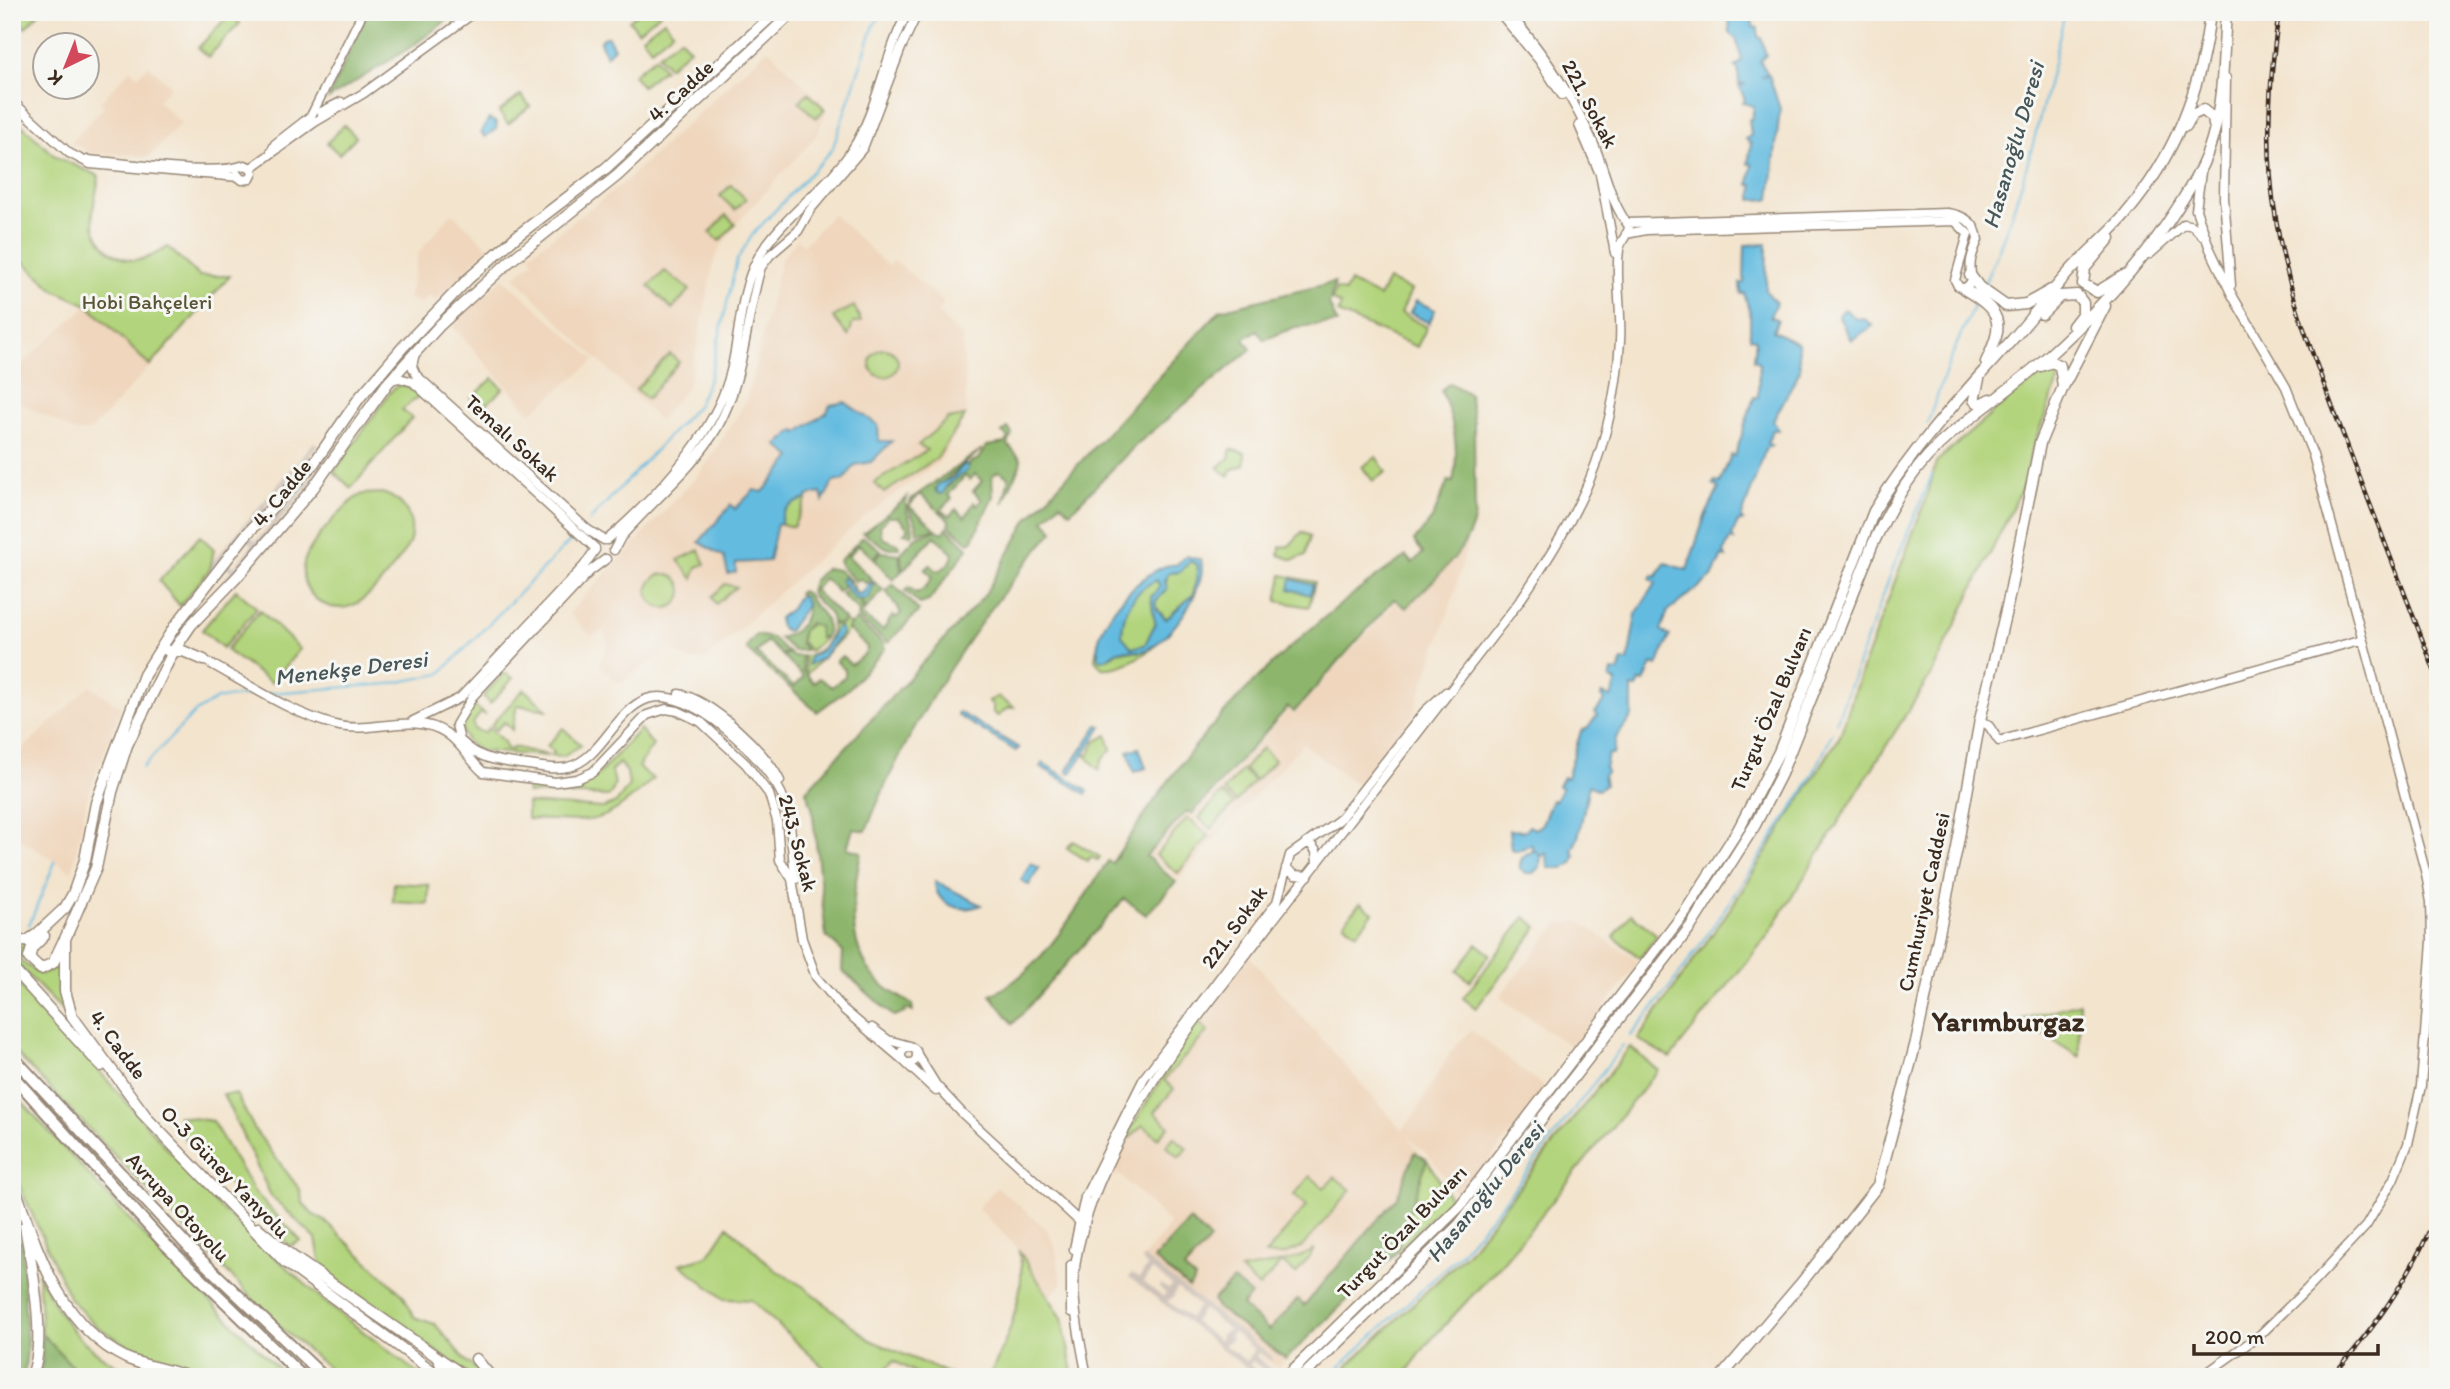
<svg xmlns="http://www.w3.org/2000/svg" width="2450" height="1389" viewBox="0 0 2450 1389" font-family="Itim,sans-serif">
  <rect width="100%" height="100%" fill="#f6f6f2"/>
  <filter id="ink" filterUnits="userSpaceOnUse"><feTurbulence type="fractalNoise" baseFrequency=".0143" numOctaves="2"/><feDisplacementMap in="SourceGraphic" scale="14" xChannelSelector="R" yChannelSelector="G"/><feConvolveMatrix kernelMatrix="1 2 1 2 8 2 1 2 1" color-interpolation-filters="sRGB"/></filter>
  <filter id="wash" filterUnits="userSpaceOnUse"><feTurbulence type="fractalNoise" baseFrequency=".00686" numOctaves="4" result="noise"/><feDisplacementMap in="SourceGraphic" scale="28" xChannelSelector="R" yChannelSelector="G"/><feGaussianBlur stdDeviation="1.57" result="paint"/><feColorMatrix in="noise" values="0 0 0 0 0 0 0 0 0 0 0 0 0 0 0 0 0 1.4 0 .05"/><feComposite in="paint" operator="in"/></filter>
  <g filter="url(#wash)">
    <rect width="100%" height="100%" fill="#f3e4ce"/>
    <path fill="#efd6bc" d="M768 49 827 108 818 134 738 222 720 248 713 266 691 376 685 390 659 420 514 277 534 261 530 254 620 186Z
      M148 65 171 86 158 101 181 123 149 157 91 153 71 142 104 106 100 102 130 70 138 76Z
      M452 213 488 247 436 301 429 295 421 304 408 298 419 252Z
      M833 214 888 266 894 260 944 303 937 313 962 337 967 416 939 462 864 517 705 660 690 661 669 649 620 684 598 665 608 645 604 630 592 636 568 614 702 471 746 401 781 259 797 240 804 245Z
      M503 278 595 360 531 413 451 325Z
      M88 305 150 366 92 430 83 432H75L12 398V372Z
      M1468 543 1453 599 1413 715 1358 786 1303 744 1179 878 1149 855 1188 813 1193 817 1288 711 1294 715 1395 603 1407 610Z
      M90 686 121 707 87 799 72 872 12 834V759Z
      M1579 921 1639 962 1573 1048 1499 997 1558 924Z
      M1249 956 1402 1130 1417 1111 1451 1051 1471 1030 1547 1089 1459 1198 1429 1156 1408 1137 1450 1198 1277 1368 1141 1260 1164 1234 1169 1223 1119 1174 1115 1177 1110 1173 1126 1136 1197 1021Z
      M997 1187 1047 1229 1055 1246 1062 1284 1049 1297 1018 1249 978 1208Z"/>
    <path fill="#cdc2b9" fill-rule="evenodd" d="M314 442 318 445 309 456 320 466 329 455 333 458 228 582 224 579 231 571 227 568 221 573 223 564 219 561 212 569 209 566ZM305 460 317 470 299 490 287 481ZM284 485 296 494 277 516 265 506ZM262 511 274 521 256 541 244 531ZM241 536 252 545 234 567 223 557Z
      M1144 1257 1273 1357 1271 1361 1259 1352 1256 1357 1273 1370 1269 1374 1252 1361 1250 1365 1261 1373 1258 1377 1129 1277 1132 1273 1139 1278 1148 1267 1142 1261ZM1152 1270 1172 1285 1169 1289 1160 1285 1159 1288 1166 1293 1163 1297 1143 1282ZM1177 1288 1199 1306 1190 1318 1167 1301 1173 1298ZM1203 1309 1229 1329 1221 1334 1220 1341 1194 1322ZM1233 1332 1255 1349 1246 1361 1224 1345 1232 1339 1230 1336Z"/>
    <path fill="#b2d47c" stroke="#767f4d" stroke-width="2" d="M12 12H40L25 28Z
      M639 12H659L660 14 638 31 629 20Z
      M230 14 240 23 208 57 198 48Z
      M664 20 673 31 651 49 642 37Z
      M680 38 690 49 668 67 658 55Z
      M655 57 664 69 642 86 633 75Z
      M808 93 825 109 816 118 799 102Z
      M521 95 530 106 508 124 499 112Z
      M12 116 56 157 99 176C98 188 93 202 93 214 92 236 109 258 132 260 145 261 158 253 168 247L199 276H230L150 366 88 305 54 290 12 251Z
      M344 125 356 137 339 154 327 143Z
      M731 185 746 199 735 210 720 196Z
      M726 215 735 224 720 241 710 233Z
      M665 271 690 290 672 309 649 286Z
      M1388 280 1411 290 1401 313 1427 327 1417 347 1338 313 1341 305 1332 300 1336 289 1345 292 1350 282 1379 297Z
      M854 306 861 321 853 323 848 336 833 317Z
      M870 363a14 14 0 1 1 28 0a14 14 0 1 1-28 0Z
      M670 354 679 362 647 399 636 389Z
      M2057 367 2059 379 2030 455 2028 476 1933 671 1768 935 1670 1058 1638 1039 1732 906 1840 736 1859 677 1929 490 1936 462 2042 370Z
      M493 378 503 389 481 409 471 399Z
      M406 385 419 396 402 410 412 418 351 488 334 472 391 391 397 386Z
      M965 416 937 458 884 493 874 483 927 450 918 445 948 419Z
      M1231 449 1245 453 1244 465 1231 470 1229 476 1218 468 1229 458Z
      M1376 457 1386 472 1373 481 1362 467Z
      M382 493C406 500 416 520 409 544 397 563 378 590 359 602 332 620 296 594 304 563 308 544 340 511 354 499L363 494Z
      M807 499 793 527 781 524C780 509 794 502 807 499Z
      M1302 532 1310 536 1306 555 1293 560 1279 555 1280 547 1289 546Z
      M200 536 214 549 210 569 180 606 159 581Z
      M699 550 705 564 697 567 693 579 678 560Z
      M1190 561 1198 565 1194 594 1166 619 1156 607 1155 602 1164 592 1168 573 1180 572Z
      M648 591a17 17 0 1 1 34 0a17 17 0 1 1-34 0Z
      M1282 575 1315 582 1309 607 1277 601Z
      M1157 580 1160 587 1151 597 1155 624 1145 645 1132 648 1122 636C1121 612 1134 588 1157 580Z
      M725 584 736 587 716 604 712 597Z
      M236 590 257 608 223 648 202 630Z
      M260 610 300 649 272 683 226 650Z
      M813 622 819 627V638L824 639 810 651 801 641 803 630Z
      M846 622 851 625 849 630 806 675 804 656C821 653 831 642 832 624L839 626Z
      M1156 645C1142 656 1121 670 1102 668L1095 659 1097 648 1098 656 1108 659 1118 651 1140 652Z
      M504 673 513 678 490 704 483 696Z
      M524 689 547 710 517 705 512 730 504 722 496 730 491 725Z
      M998 697 1014 707 1006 709 998 716 993 713V705L988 701Z
      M474 706 486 715 481 713 473 723 474 729 484 733 489 728 504 742 507 749 512 750 513 747 551 756 554 752 547 746 563 728 581 745 563 757 480 751 468 742 462 732 463 719Z
      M640 729 653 745 638 767 653 779C599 829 598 821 527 819V803L603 808 616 803 629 785 627 772 619 763 611 771C616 781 616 787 609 796L527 793V787H576L599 774Z
      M1107 735 1111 750 1102 759 1099 770 1085 755 1090 754 1095 742Z
      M1262 748 1275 760 1256 780 1244 769Z
      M1242 770 1254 781 1236 802 1224 791Z
      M1222 793 1234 804 1211 829 1199 818Z
      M1187 818 1209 836 1178 873 1156 855Z
      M1073 841 1100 857 1098 860 1090 857 1088 861 1067 848Z
      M394 883 429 885 428 904 393 902Z
      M1360 903 1373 913 1357 933 1344 923Z
      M1631 914 1657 935 1640 958 1614 937Z
      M1525 917 1538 927 1476 1008 1463 998Z
      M29 944 21 953V961L39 974 49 972 56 966 60 997 69 1017 12 959V947Z
      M1477 944 1490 954 1470 981 1457 971Z
      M12 978 64 1031 217 1205 332 1308 423 1377H339L278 1325 12 1049Z
      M2079 1003 2080 1057 2019 1020Z
      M1197 1021 1208 1031 1164 1080 1174 1089 1154 1112 1169 1126 1158 1138 1143 1125 1130 1138 1126 1136Z
      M1630 1047 1658 1070 1505 1260 1428 1343 1404 1376 1336 1377 1468 1252Z
      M12 1091 151 1243 287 1377H219L138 1351 96 1326 70 1299 12 1169Z
      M223 1094H236L255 1130 300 1190 303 1203 312 1214 325 1221 404 1296 414 1317 435 1324 466 1361 486 1377H472L322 1270 316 1239 271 1196Z
      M178 1116 212 1121 255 1193 301 1241 290 1246 185 1139Z
      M1174 1137 1187 1148 1179 1157 1166 1146Z
      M1427 1160 1450 1198 1396 1253Z
      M1310 1176 1324 1188 1335 1177 1351 1190 1302 1247 1282 1255H1265L1306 1206 1294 1195Z
      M728 1226 774 1269 804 1287 870 1340 956 1377H923L894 1361 878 1377H856L852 1373 847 1377H834L751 1300 724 1299 680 1264 708 1256Z
      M1018 1249 1062 1318 1074 1377H988C1006 1347 1030 1283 1018 1249Z
      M1315 1249 1296 1274 1282 1262 1259 1287 1240 1270C1266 1265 1293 1263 1315 1249Z
      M38 1273C63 1326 85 1352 139 1377H88L72 1366 42 1334Z"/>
    <path fill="#8db66c" stroke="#647045" stroke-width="2" fill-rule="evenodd" d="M367 12H458L414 45 328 99Z
      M1335 282 1329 304 1337 323 1295 327 1264 340 1257 330 1244 339 1251 349 1137 444 1070 512 1060 503 1044 520 1054 530C977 620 909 720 866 831L853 829 847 848 861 852C852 899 843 952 885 987 893 994 904 998 912 1005L913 1012 906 1009 905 1013 893 1016 842 970 843 952 826 936 812 807 806 791 984 596 1028 519 1220 310Z
      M1450 383 1469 394 1474 423 1475 515C1470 552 1430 582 1406 608L1394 599 1294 712 1288 707 1192 814 1187 811 1146 856 1176 882 1146 915 1124 899 1013 1024 991 995C1042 972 1078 906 1108 861L1112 863C1147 811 1181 759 1224 713 1278 654 1340 601 1406 556L1412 563 1423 553 1414 541 1432 519 1448 481 1453 482C1460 449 1454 421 1441 390Z
      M1008 428 1012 434 1008 445 1021 459 1020 465 1003 503 1009 478 999 471 992 476 993 497 972 541 969 543 949 526V520L920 494 909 506 936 529 917 533 916 523 909 509 911 499 982 449 935 489 937 493 943 494C948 480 965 476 971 462L979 459 987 446 1005 443 1008 437 1002 433ZM975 474 982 481 973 491 982 500 977 505 974 502 965 517 956 509 949 516 941 510 952 498 948 495 965 476 970 480Z
      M907 498C902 513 916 521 912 535L904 533 909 529 898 517H888L880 526 882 538 898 544 899 548H887L863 533Z
      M947 528 968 548 929 601 920 604 905 591 909 587 916 593C924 590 930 583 932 576L925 570 930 565 937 571C945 569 952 562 953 554L935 536 902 571 901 553 916 537 937 530 943 533Z
      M863 537 881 550 873 558 859 545 848 556 872 579 865 583 861 579 856 581 841 567 839 561Z
      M882 552 899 554 901 572 893 580 874 559Z
      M826 568 838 570 852 582 841 581 845 587 838 592 824 578 814 590 845 620 838 625 832 623C832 608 815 605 810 591L813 581Z
      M872 580 883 590 865 610 860 598 870 595Z
      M893 584 919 611 888 643 858 618 859 611 841 594 853 585 864 611 861 615 883 630 893 615 896 618 901 613 886 591Z
      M801 591C809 593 807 596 812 603 823 615 832 621 825 638L819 636V627L810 623 803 630 800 642 806 650 794 651 779 638C795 634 806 624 807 606L798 594Z
      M856 620 883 643 885 649 848 689 817 712 747 650 748 645 756 635 772 638 792 656H802L803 671 814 683 819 678 832 687 845 676V670L836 661 842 656 851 665 866 653 867 647 847 628ZM767 641 782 655 786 652 789 653 783 656 801 674 803 678 794 687 756 653Z
      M1415 1152 1427 1160 1396 1253 1286 1359 1216 1307 1213 1300 1233 1280 1251 1295 1242 1306 1269 1330 1298 1299 1304 1306 1397 1197Z
      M1190 1220 1210 1240 1184 1269 1195 1279 1189 1288 1154 1259Z
      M12 1237 22 1242 27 1350 24 1377H12Z
      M42 1334 72 1366 88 1377H37L42 1365Z"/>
    <path fill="#63bbe0" stroke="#4f727f" stroke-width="2" fill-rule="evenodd" d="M1730 12H1752L1753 27 1758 28V37L1761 38 1766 55 1760 61 1768 74 1761 77 1769 75 1780 109 1770 199 1752 200 1753 185H1749L1752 164H1748L1751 144 1746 139 1751 135 1749 119H1752L1754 106 1743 103 1745 100 1739 86 1746 84H1739L1738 69 1735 67 1742 61 1736 38 1730 33 1729 18H1734Z
      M604 37H608L614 48 606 56 600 42Z
      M489 119 497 123 496 129 485 137 481 132Z
      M1767 244 1766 291 1776 303 1770 316 1778 320 1773 331 1798 343 1800 370 1773 421 1779 430H1773L1767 443 1772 446 1766 448 1741 519 1743 521 1738 522 1732 535 1734 540 1730 539 1724 552 1726 557 1722 556 1712 577 1668 611 1661 630 1670 636 1657 666 1652 664 1644 682 1640 681 1637 688 1632 687V716L1616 738 1613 754H1608L1605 768 1607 771 1603 775 1605 785 1598 790 1589 785 1578 838 1572 850 1575 856 1572 863 1564 868H1548L1547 853 1542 856 1534 850 1541 856 1540 867 1533 873H1525L1520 869C1519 859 1524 854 1533 851L1531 844 1518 851 1511 849 1509 830 1526 831 1529 826 1535 829 1542 824 1552 800 1555 801 1562 788 1558 786 1563 777 1567 778 1581 731 1588 728 1597 715 1595 713 1605 700 1601 697 1602 694 1611 697 1616 682 1610 679 1612 671 1619 672 1622 661H1628L1636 614 1656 583 1650 579 1652 575 1656 577 1665 563 1687 570 1704 519 1719 488 1713 484 1715 481 1720 483 1731 455 1735 456 1754 397H1758L1759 362 1754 360 1756 339 1750 338V314L1744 293 1741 294 1740 283H1744L1745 245Z
      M1416 301 1435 310 1429 323 1410 313Z
      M1845 309 1856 319 1863 318 1873 326 1851 340 1838 315Z
      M845 402 878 425 879 441H892L871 462 855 465 844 480 833 482 823 501 821 493 807 496V499C794 502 780 509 781 524H777L769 561 736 563V572L728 574 724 557 699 542 731 505 735 509 754 490 763 492 792 457 777 445 795 430 797 433 827 412 830 405Z
      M965 464 968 466 967 471 947 485 943 494 937 493V485L952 478Z
      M1186 556 1201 560C1208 588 1171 639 1146 650 1136 654 1128 648 1119 651 1110 653 1109 661 1100 660 1084 631 1148 561 1176 565ZM1190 561 1198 565 1194 594 1166 619 1157 610 1155 602 1167 589 1165 579 1169 573 1180 572ZM1157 580 1160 587 1151 597 1155 624 1145 645 1132 648 1122 636C1122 612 1134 589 1157 580Z
      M844 577 856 594 863 593 869 583 873 584 868 599H855L841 581Z
      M1291 579 1313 585 1310 595 1289 589Z
      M803 596 807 605 788 631 784 630 779 625V618L791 609 797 598Z
      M836 628H841L842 633 822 658 808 665 809 657C824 652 829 642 836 628Z
      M959 712 1019 748 1016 751 957 715Z
      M1098 725 1102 727 1071 773 1067 771Z
      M1139 748 1146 768 1134 772 1128 751Z
      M1043 763 1088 791 1086 794 1041 767Z
      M1031 863 1039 868 1029 885 1021 880Z
      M935 881 981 905C962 914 935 905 935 881Z"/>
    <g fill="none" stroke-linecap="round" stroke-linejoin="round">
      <path stroke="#63bbe0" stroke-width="2" d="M1984 284C2023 199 2044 103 2065 12
        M1927 424 1950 360 1975 302
        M589 521 697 406 710 377 737 260 753 234 832 150 874 25 883 12
        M269 693 389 684 440 674 575 536
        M1836 723 1893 568 1932 475
        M142 768 194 713 217 699 257 694
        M29 925 55 862
        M1630 1036C1676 984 1714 924 1753 867 1781 824 1814 781 1832 733
        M1329 1377 1459 1255 1507 1198 1623 1045"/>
    </g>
  </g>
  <g filter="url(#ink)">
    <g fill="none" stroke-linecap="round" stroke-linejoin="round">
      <g stroke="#978776" stroke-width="11">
        <path id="minor" d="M1499 12 1539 60 1562 95
          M2226 78 2224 198 2231 285
          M12 101 69 153 90 164 239 177
          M321 112 341 102
          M1579 125 1600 174 1615 253
          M271 152 275 144 311 116 363 12
          M88 160C127 163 212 177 245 165L251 168
          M251 168 315 122 364 93 475 12
          M237 174 242 180 250 179 253 173 251 168
          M1626 234 1646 230 1955 221 1968 234 1955 280 1958 286 1964 289 1972 282C1969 263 1970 259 1978 240 1976 222 1963 215 1947 213L1627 223
          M2150 254 2184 224 2193 226 2204 237
          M415 353 412 366 416 375 588 530 604 540
          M390 380 399 378 413 382 595 548
          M607 540C656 497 715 436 731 371 740 335 740 290 758 258 780 218 827 189 852 150 879 108 884 55 908 12
          M614 550 621 537C652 501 693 469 717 428 745 379 745 320 761 267L770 255 798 231 810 210 863 148 901 48 918 12
          M204 660C245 682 289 713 335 725 371 735 413 711 446 733 462 743 469 760 483 772L555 782 577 779 593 772 647 715 666 709 678 711 701 722 746 764 769 794 777 821 780 860 792 879 802 939 816 977 843 1009 903 1060
          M679 694C711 700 767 752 780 781
          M1980 720 1989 726 1999 741 2360 640
          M413 721 460 698 584 566 595 550
          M460 740 456 725 473 696 590 571 606 559
          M462 742C479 759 497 761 520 764 535 765 553 771 568 767 602 759 614 711 647 699 690 683 771 763 784 800 793 825 791 853 796 879
          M1309 842 1316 851 1317 864
          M1286 868 1295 875 1308 876
          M872 1028 888 1040 910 1046
          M901 1055a8 8 0 1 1 16 0a8 8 0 1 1-16 0Z
          M918 1056 936 1085 962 1113 1080 1222
          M905 1062 936 1091
          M1074 1249 1085 1197 1144 1078 1277 902 1290 855 1339 820 1425 711 1446 692
          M1071 1312V1265
          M1087 1377C1080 1339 1070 1299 1076 1260 1090 1180 1146 1085 1195 1021L1519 602C1580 514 1613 450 1620 341 1622 312 1615 275 1619 250 1620 240 1629 235 1629 226 1609 201 1605 167 1591 138 1570 92 1541 50 1508 12
          M2201 1377 2260 1335 2307 1289 2366 1226 2393 1180 2408 1144 2421 1086 2432 942 2431 902 2426 874 2313 455 2286 387 2232 295 2210 249 2196 210 2201 172"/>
      </g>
      <g stroke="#978776" stroke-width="13">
        <path id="major" d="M2186 126 2192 115 2203 110 2213 118 2214 125
          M2110 238 2085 268 2083 284 2097 292 2123 276
          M1970 275 1979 287 2006 306 2026 304 2051 290
          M1964 289C2002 312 2005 322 1986 362
          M2042 314 2060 296 2077 295 2083 303V313L2073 326
          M2041 366 2052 362 2060 366 2063 386
          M1979 379 1974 400 1980 404 1990 399
          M168 651H183L204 660
          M44 936 32 948 29 958 41 969 53 963 63 942
          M12 942 27 941 36 935 65 908 73 894 85 860 96 803 144 675 175 626 245 536 314 463 360 397 403 347 468 279 517 236 606 168 776 12
          M12 968 101 1066
          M141 1112 285 1262 435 1373
          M145 1115 72 1016 65 991V939L96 868 112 792 127 745 174 650 191 625 238 576 313 488 387 384 440 325 510 261 617 176 793 12
          M12 1180C36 1246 58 1325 126 1358 146 1367 168 1369 189 1377
          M25 1226C31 1263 48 1344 31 1377
          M258 1228 292 1256 466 1377
          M476 1359 491 1377
          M440 1363 451 1377
          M1286 1377 1460 1206 1685 912 1738 830 1779 752 1874 511C1912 449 1962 395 2011 341 2031 319 2049 294 2069 272 2087 252 2108 235 2125 215 2175 156 2202 88 2210 12
          M1302 1377 1459 1225 1691 926 1755 825 1781 774 1872 546C1891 505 1915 463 1951 434 1982 408 2016 385 2046 358 2096 313 2140 266 2176 210 2190 188 2205 165 2212 139 2224 100 2223 53 2226 12
          M1721 1377 1802 1282 1878 1185 1916 1042 1957 848 1980 720 2008 602 2040 443 2063 387 2105 306"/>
      </g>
      <g stroke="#978776" stroke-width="14">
        <path id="highway" d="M12 1056 197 1256 324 1377
          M12 1075 164 1243 303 1377"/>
      </g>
      <use href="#minor" stroke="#fff" stroke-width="8"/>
      <use href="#major" stroke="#fff" stroke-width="10"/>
      <use href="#highway" stroke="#fff" stroke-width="10"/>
      <g stroke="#3b2a1e" stroke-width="4.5">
        <path id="rail" d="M2279 12C2269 80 2264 151 2276 219 2288 296 2318 369 2346 442 2377 521 2407 601 2438 680
          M2331 1377C2376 1328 2412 1273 2438 1212"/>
      </g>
      <use href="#rail" stroke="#f6f6f2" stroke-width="2" stroke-dasharray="5" stroke-linecap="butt"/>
    </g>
  </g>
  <g text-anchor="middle" stroke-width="6" stroke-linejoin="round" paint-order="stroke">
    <g font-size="21" fill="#3b2a1e" stroke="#f6f6f2">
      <text transform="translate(681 91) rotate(-43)" y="7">4. Cadde</text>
      <text transform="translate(1590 104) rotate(62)" y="7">221. Sokak</text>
      <text transform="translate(512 438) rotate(42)" y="7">Temalı Sokak</text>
      <text transform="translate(282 493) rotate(-51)" y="7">4. Cadde</text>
      <text transform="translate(1771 709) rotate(-67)" y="7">Turgut Özal Bulvarı</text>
      <text transform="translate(798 843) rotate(75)" y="7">243. Sokak</text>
      <text transform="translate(1924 902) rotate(-78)" y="7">Cumhuriyet Caddesi</text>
      <text transform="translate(1234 927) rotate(-54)" y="7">221. Sokak</text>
      <text transform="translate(118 1045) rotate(53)" y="7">4. Cadde</text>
      <text transform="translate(225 1172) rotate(46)" y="7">O-3 Güney Yanyolu</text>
      <text transform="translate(178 1207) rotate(47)" y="7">Avrupa Otoyolu</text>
      <text transform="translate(1402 1232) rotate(-46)" y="7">Turgut Özal Bulvarı</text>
    </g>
    <g font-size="21" fill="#595436" stroke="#f6f6f2">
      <text x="147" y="309">Hobi Bahçeleri</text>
    </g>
    <g font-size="23" font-style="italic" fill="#475658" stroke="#f6f6f2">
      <text transform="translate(2013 145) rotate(-74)" y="8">Hasanoğlu Deresi</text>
      <text transform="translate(351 668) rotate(-7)" y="8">Menekşe Deresi</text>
      <text transform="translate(1485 1192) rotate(-51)" y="8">Hasanoğlu Deresi</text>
    </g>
    <g font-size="28" font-weight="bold" fill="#3b2a1e" stroke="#f6f6f2">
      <text x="2008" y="1031">Yarımburgaz</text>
    </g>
  </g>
  <rect width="2450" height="1389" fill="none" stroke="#f6f6f2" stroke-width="42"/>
  <g transform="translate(66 66) rotate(223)"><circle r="33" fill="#f6f6f2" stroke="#aba49d" stroke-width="2"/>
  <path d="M0-5L12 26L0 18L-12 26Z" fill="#d1495b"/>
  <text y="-10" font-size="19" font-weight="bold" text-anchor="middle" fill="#3b2a1e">K</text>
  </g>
  <path d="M2194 1344v10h184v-10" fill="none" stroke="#3b2a1e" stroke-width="3.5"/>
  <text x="2205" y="1344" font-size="21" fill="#3b2a1e" stroke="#f6f6f2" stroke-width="5" paint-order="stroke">200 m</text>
</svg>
